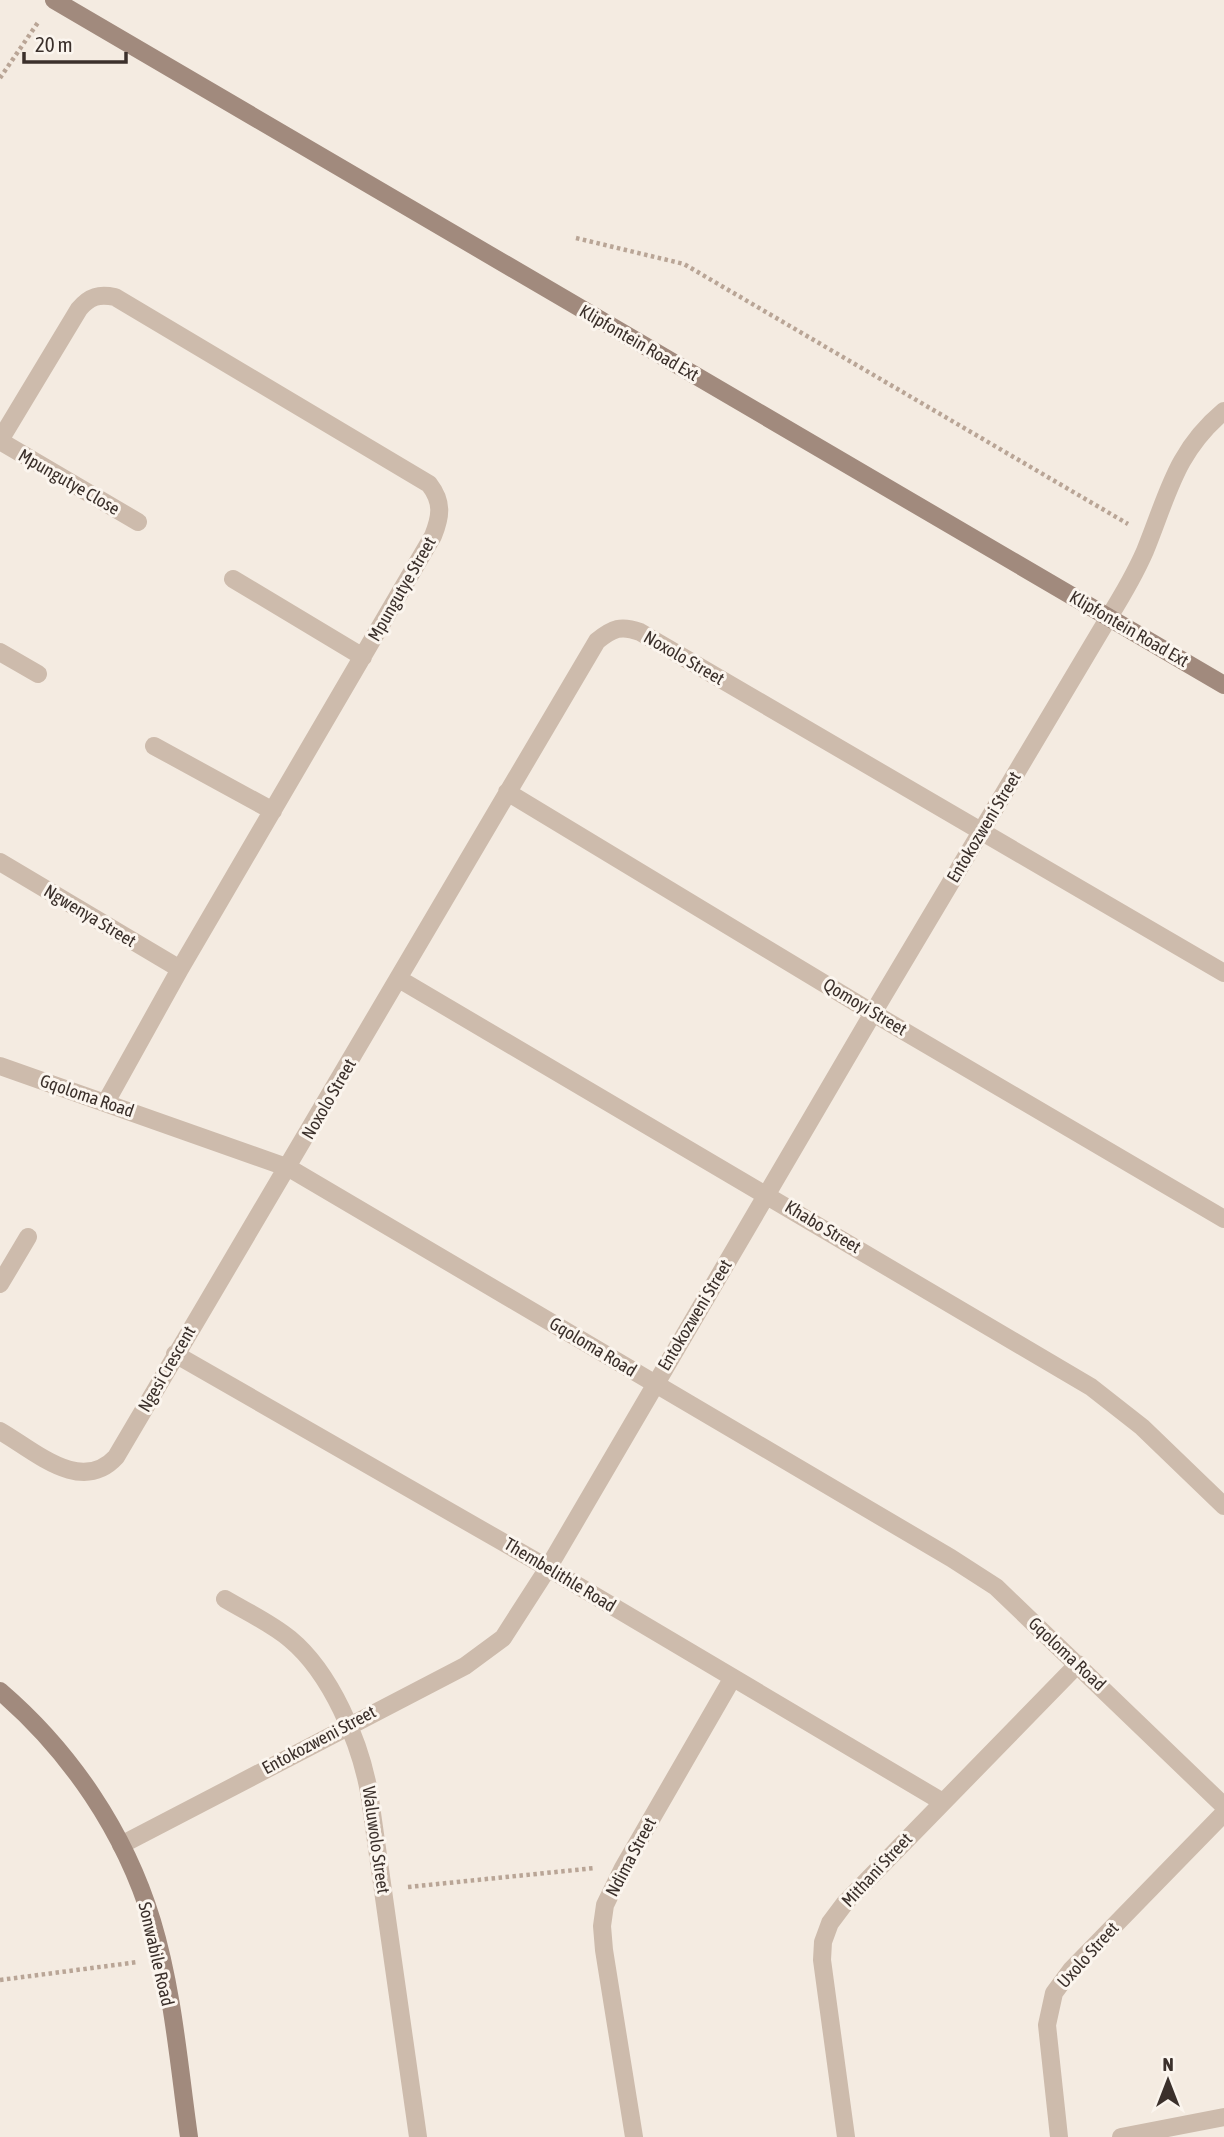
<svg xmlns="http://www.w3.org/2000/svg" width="1224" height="2137" viewBox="0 0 1224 2137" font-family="'Asap Condensed',sans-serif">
  <rect width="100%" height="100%" fill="#f4ebe1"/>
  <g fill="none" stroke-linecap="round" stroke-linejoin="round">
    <path stroke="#b9a596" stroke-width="4.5" stroke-dasharray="3.5 3.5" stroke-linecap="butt" d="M0 78 39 21
      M576 238 684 264 1128 524
      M408 1887 595 1868
      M0 1980 138 1962"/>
    <path stroke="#cdbbac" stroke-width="18" d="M1109 617C1122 596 1135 574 1145 551 1168 495 1175 452 1224 411"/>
    <path stroke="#cdbbac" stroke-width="18" d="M0 440 79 309C90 296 99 294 115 297L429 484C443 502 441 516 433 536L180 969 106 1102
      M0 441 138 522
      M233 579 363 657
      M0 652 38 674
      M154 746 273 811
      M507 792 873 1013 1224 1219
      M0 862 180 969
      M399 979 1091 1387 1142 1427 1224 1506
      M0 1066 289 1168 951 1558 996 1587 1224 1806
      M0 1284 28 1237
      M175 1354 548 1568 941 1801
      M0 1431C35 1451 81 1495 116 1457L597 641C613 628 621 625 640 632L1224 973
      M225 1599C247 1612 271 1623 290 1639 331 1673 360 1742 369 1792L418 2137
      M121 1845 465 1666 503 1638 548 1568 873 1013 1109 617
      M634 2137 604 1950 602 1926 605 1905 623 1868 732 1679
      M846 2137 822 1960 823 1942 830 1923 845 1903 1078 1664
      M1059 2137 1047 2025 1054 1993 1071 1970 1224 1813
      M1121 2137 1224 2117"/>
    <path stroke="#a18a7d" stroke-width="18" d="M54 0 1224 685
      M0 1691C70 1751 125 1832 152 1921 173 1990 179 2066 189 2137"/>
  </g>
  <g text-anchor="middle" stroke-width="6" stroke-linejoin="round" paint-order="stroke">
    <g font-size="18" fill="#3b302b" stroke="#fbf5ee">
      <text transform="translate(639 343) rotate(30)" y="6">Klipfontein Road Ext</text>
      <text transform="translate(69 482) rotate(30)" y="6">Mpungutye Close</text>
      <text transform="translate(402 589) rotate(-60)" y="6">Mpungutye Street</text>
      <text transform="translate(1129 629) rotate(30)" y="6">Klipfontein Road Ext</text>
      <text transform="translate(684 658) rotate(30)" y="6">Noxolo Street</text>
      <text transform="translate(984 827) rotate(-59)" y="6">Entokozweni Street</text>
      <text transform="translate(90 916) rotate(31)" y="6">Ngwenya Street</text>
      <text transform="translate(865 1007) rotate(31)" y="6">Qomoyi Street</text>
      <text transform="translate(87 1096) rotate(19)" y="6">Gqoloma Road</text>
      <text transform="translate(329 1099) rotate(-60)" y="6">Noxolo Street</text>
      <text transform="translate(823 1227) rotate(31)" y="6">Khabo Street</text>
      <text transform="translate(695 1315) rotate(-59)" y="6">Entokozweni Street</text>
      <text transform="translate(593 1347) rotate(31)" y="6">Gqoloma Road</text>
      <text transform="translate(167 1369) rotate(-60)" y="6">Ngesi Crescent</text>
      <text transform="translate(560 1575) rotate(31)" y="6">Thembelithle Road</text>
      <text transform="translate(1067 1654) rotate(43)" y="6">Gqoloma Road</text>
      <text transform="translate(319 1740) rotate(-28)" y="6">Entokozweni Street</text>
      <text transform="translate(376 1840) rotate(82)" y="6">Waluwolo Street</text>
      <text transform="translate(631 1857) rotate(-62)" y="6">Ndima Street</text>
      <text transform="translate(877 1870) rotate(-47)" y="6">Mithani Street</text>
      <text transform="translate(156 1954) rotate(77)" y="6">Sonwabile Road</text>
      <text transform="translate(1088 1955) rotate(-48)" y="6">Uxolo Street</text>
    </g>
  </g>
  <g transform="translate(1168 2081)" stroke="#fbf5ee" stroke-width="5" paint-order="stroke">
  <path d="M0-5L12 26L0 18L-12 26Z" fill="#3b302b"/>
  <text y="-10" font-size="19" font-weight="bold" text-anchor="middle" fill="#3b302b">N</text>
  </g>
  <path d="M24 52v10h102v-10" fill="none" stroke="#3b302b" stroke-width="3.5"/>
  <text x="35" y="52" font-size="21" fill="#3b302b" stroke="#fbf5ee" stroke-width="5" paint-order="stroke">20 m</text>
</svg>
